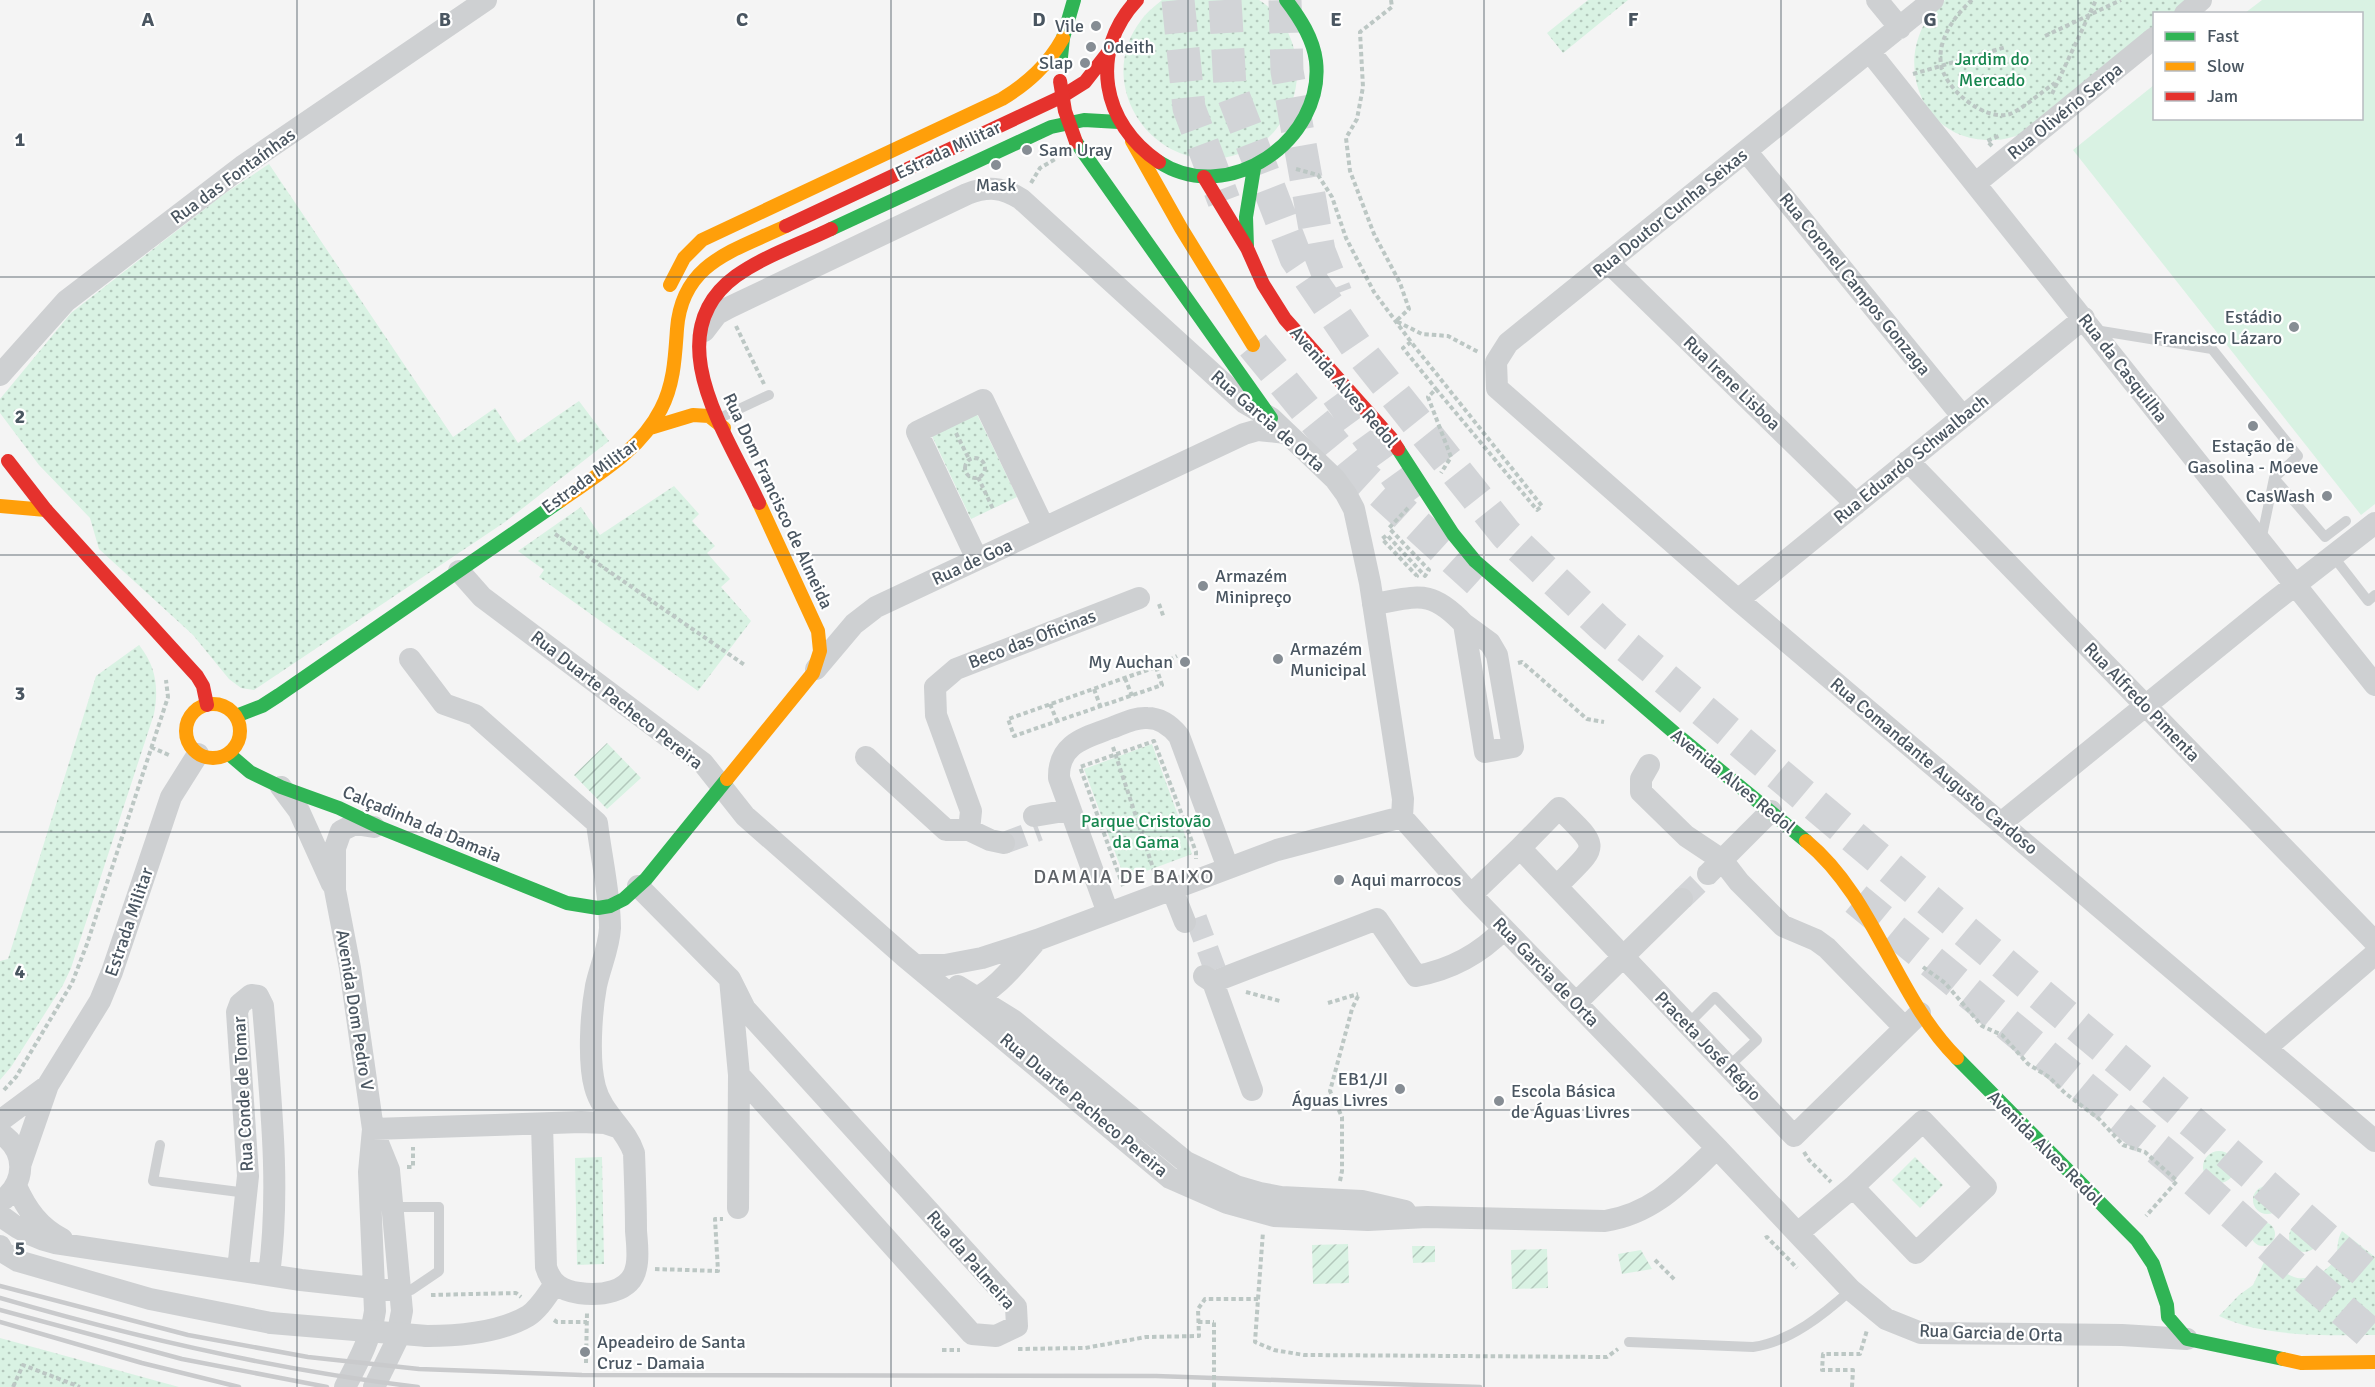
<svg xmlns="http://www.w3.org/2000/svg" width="2375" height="1387" viewBox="0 0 2375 1387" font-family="Signika,sans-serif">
  <defs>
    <pattern id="grass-dots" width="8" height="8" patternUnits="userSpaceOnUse" patternTransform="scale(1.5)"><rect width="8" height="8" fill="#d9f2e3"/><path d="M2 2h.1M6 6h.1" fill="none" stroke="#b2c7bb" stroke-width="1.8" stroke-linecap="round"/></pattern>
    <pattern id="garden-furrows" width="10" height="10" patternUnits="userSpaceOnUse" patternTransform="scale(1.5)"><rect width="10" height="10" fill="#d9f2e3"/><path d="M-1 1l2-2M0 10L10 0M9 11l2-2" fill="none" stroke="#b2c7bb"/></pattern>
  </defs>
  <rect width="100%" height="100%" fill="#f4f4f4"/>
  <path fill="url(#grass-dots)" d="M1162 0H1259C1284 16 1297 43 1297 73 1297 94 1290 111 1277 128 1266 143 1250 151 1232 156 1153 176 1091 83 1142 19 1147 12 1155 6 1162 0Z
    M1588 0H1628L1563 53 1547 33Z
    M1945 0H2191L2174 13 2154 14V30L2022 134C2010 138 1999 141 1986 140 1912 137 1890 43 1945 0Z
    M269 164 453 437 495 408 518 443 579 401 609 441 505 522 254 690 241 688 229 679 193 635 99 549 90 518 39 465 0 413V399L71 313 224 194Z
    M976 412 1017 497 971 519 931 434Z
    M674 486 699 514 692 521 715 546 707 553 730 579 721 587 751 621 698 691 539 577 544 570 518 551 581 507 600 535Z
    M139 645C156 666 159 688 154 714L71 968 63 985 11 1067 0 1080V961L8 959 96 676Z
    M1152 744 1192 854 1125 879 1084 769Z
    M2203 1167a16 16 0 1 1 32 0a16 16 0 1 1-32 0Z
    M602 1157 604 1264 577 1265 575 1158Z
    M1915 1157 1943 1185 1920 1208 1892 1180Z
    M2253 1200a14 14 0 1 1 28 0a14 14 0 1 1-28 0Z
    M2289 1237a15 15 0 1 1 30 0a15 15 0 1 1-30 0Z
    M2251 1234a12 12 0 1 1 24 0a12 12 0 1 1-24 0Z
    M2342 1231 2375 1257V1335C2324 1335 2266 1338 2219 1316L2239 1295 2253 1285 2264 1262C2276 1266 2283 1273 2294 1277 2307 1282 2329 1271 2335 1259 2339 1249 2336 1240 2342 1231Z
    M0 1338 179 1387H0Z"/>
  <path fill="url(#garden-furrows)" d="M607 743 641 778 607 809 574 775Z
    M1348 1244 1349 1283 1313 1284 1312 1245Z
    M1412 1246H1435V1262L1413 1263Z
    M1547 1249 1548 1288 1512 1289 1511 1250Z
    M1641 1250 1652 1269 1622 1274 1618 1254Z"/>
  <path fill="#d9f2e3" d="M2262 0H2375V504L2361 515 2073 150 2154 85V118H2362V14L2245 13Z"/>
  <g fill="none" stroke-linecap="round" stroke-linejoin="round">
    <path stroke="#d2d4d7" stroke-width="22" stroke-dasharray="22 11" stroke-linecap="butt" d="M1004 843 1039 830
      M1682 899 1708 874
      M1196 918 1216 972"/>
    <path stroke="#d2d4d7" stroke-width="33" stroke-dasharray="33 16" stroke-linecap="butt" d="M1178 0 1189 108 1224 201
      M1225 0 1230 87 1296 258 1356 346 1506 534 1605 628 2198 1127 2375 1281
      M1285 0 1287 71 1319 251 1336 294
      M1253 345 1351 465 1488 590
      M1337 394 1421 510
      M1856 899 2168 1157 2375 1338"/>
    <path stroke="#bcc7c4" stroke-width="4" stroke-dasharray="4.5 3" stroke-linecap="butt" d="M1391 0 1392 7 1360 32 1363 87 1357 119 1346 138 1350 171 1374 234 1400 283 1409 309 1396 321 1422 334 1448 336 1480 353
      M1972 0C1955 15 1937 40 1941 64 1944 88 1984 122 2010 114 2021 110 2044 90 2055 83
      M2045 36 2121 0
      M1913 74 2006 47
      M2052 94 2096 0
      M1992 146 1987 141 1999 136
      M1296 169 1318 175 1332 197 1346 238 1374 292 1411 342 1542 506 1537 510 1436 389 1428 397 1451 457 1441 473
      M1031 183 1040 168 1057 158
      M736 326 764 384
      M1411 342 1403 348 1436 389
      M956 433 969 459
      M965 468a10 10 0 1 1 20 0a10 10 0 1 1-20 0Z
      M978 477 993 509
      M1408 508 1389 528 1429 570 1425 576 1387 535 1382 539 1417 576 1415 578
      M555 534 746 666
      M1159 604 1164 618
      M1518 663 1522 662 1587 719 1604 722
      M1156 667 1162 685 1014 736 1008 719Z
      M1156 667 1177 656
      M1125 678 1132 696
      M1094 689 1101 708
      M1050 704 1057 721
      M151 747 171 756
      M1113 747 1155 874
      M1123 886 1080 767 1154 741 1196 852V859
      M1923 967 1945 983 1982 1026 2002 1035 2028 1064 2049 1077 2065 1093 2099 1119 2123 1145 2145 1152 2177 1181 2146 1216
      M1246 992 1280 1001
      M1328 1003 1358 994
      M4 1090 16 1077 72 983 87 944 168 697 166 680
      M1804 1152 1809 1160 1831 1182
      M407 1167H413V1147
      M1340 1181 1342 1171V1117L1330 1091 1352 1009 1359 994
      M1765 1238 1767 1237 1797 1268
      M1655 1260 1675 1280
      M655 1269 718 1271 715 1219H723
      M431 1295 516 1293 521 1297
      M1258 1299 1263 1232
      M554 1320 557 1322H587
      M1198 1322H1214
      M1018 1349 1085 1348 1146 1337 1199 1336 1198 1309 1205 1299H1258L1255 1342 1274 1350 1304 1355 1607 1357 1618 1349
      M942 1350H960
      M586 1363 587 1313
      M13 1387 23 1365 80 1387
      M1852 1387 1853 1370H1822L1823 1354H1860L1867 1330"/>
    <path stroke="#ced0d2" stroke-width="10" d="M2095 330 2212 349 2298 456 2274 478 2261 541
      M722 417 769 395
      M2274 478 2325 537 2346 521
      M2333 556 2368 601 2375 595
      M1687 1025 1715 997 1757 1040 1728 1067
      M160 1145 153 1181 247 1193
      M392 1207H439V1271L411 1290 401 1291
      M1629 1342 1753 1347C1790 1342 1824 1314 1851 1290"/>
    <path stroke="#ced0d2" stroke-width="22" d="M1877 0 1900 28
      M1933 0 1508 343 1496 362 1497 388 1738 600 2375 1141
      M2185 14 2201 0
      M1870 52 2375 685
      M1746 151 1963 417
      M1976 183 2154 38
      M1608 262 1856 504
      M704 331 717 314 728 308 967 194C988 186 1002 187 1021 199L1245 403 1271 418 1335 479 1346 494 1354 509 1370 583 1403 799 1402 817 1471 895 1717 1148 1851 1290 1886 1319 1921 1333 2122 1335 2187 1339
      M0 375 66 301 244 165 486 0
      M1908 461 2375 942
      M977 559 917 432 983 400 1044 528
      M459 571 482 597 703 763 745 816 904 956 1170 1178 1227 1203 1274 1216 1368 1220 1427 1217 1605 1221C1655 1213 1682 1181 1717 1148
      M1738 600 2084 318
      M1373 604C1418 597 1430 588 1464 624L1485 752 1513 747 1497 655 1490 643 1464 624
      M410 659 444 704 475 715 597 823C601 857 610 894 610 928 609 948 600 967 596 986 591 1013 588 1061 595 1087 602 1114 626 1128 634 1153 635 1179 636 1205 636 1231 637 1243 639 1257 636 1268 631 1293 599 1296 579 1293 562 1291 551 1284 546 1267L542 1124
      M816 669 854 624 876 607 1244 434 1258 430 1286 433
      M866 757 946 830H969
      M1649 765 1641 779V792L1686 836 1722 860 1739 882 1783 926 1816 940 1827 948 1904 1027
      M281 787 299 811 332 884
      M1034 816 1070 810
      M2001 823 2272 603 2375 523
      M1004 843 990 840 969 830 971 811 936 715 935 687 956 669 1139 598
      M1708 874 1771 811
      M638 886 730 979 739 1075 972 1334 996 1336 1017 1326 1016 1307 745 1009 730 979
      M1557 886C1598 844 1602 850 1559 808L1520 848 1794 1136 1920 1013
      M1172 889 1185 922
      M1471 895 1520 848
      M1108 913 1059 778C1058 744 1084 738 1111 728 1122 724 1135 717 1147 718 1161 718 1171 726 1179 736L1228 868
      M922 965H945L982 958 1037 940 1277 850 1402 817
      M1204 976 1213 982 1252 1090
      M1213 982 1377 919 1416 976C1449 970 1480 954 1504 929
      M958 986 1013 1020 1186 1162 1236 1186 1260 1193 1281 1197 1362 1201 1405 1211
      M967 1001C993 995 1019 960 1037 940
      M1576 1003 1682 899
      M2266 1048 2375 954
      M0 1121 47 1086
      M373 1129 581 1122 605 1123 617 1127
      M0 1133C28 1151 26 1184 0 1202
      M21 1163 48 1085 100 1001 112 972 171 797 198 754
      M16 1186C27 1210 39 1227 62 1239
      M738 1208 739 1075
      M0 1215C17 1229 33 1238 55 1243L301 1280 401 1291
      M1798 1233 1853 1187 1923 1121 1986 1187 1916 1253 1853 1187
      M0 1246 3 1252 18 1261 150 1299 271 1323
      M238 1270 248 1176 237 1012 240 1004 251 995 258 996 263 1006C270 1095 281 1185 269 1275
      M427 1336C460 1336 499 1333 528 1316 539 1309 547 1295 555 1284
      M345 1387C358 1362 371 1339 375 1311L369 1172 373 1129 350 968 335 890V848L341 831 355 824 374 827
      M374 1387 396 1342 402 1311 389 1170 374 1133"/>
    <path stroke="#30b455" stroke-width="14" d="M1134 0V2
      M1061 57 1063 38 1074 0
      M1076 142 1271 418
      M1159 162C1228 207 1325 140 1316 61 1313 38 1300 18 1286 0
      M831 229 1051 127 1084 120 1119 122
      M1247 247 1246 217 1254 168
      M1398 449 1453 534 1475 561 1677 735 1806 841
      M236 716 262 706 279 695 560 501
      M229 754 250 772 281 787 339 808 381 828 567 903 598 908 610 906 624 899 646 879 727 779
      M1957 1058 2137 1240 2153 1264 2167 1305 2168 1317 2187 1339 2283 1359"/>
    <path stroke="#ff9f0a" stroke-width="14" d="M1132 141 1181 228 1253 345
      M670 285 684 258 702 240 1002 99C1028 83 1048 65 1063 38
      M650 428 693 415 709 416 724 428
      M560 501C597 475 640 451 661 409 674 384 675 357 677 329 682 262 734 251 786 226
      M0 506 46 510
      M186 731a27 27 0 1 1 54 0a27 27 0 1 1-54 0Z
      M727 779 813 673 820 651 818 631 759 503
      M1806 841C1876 899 1894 995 1957 1058
      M2283 1359 2301 1363 2375 1362"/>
    <path stroke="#e5322d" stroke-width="14" d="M1137 0C1088 52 1102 124 1159 162
      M1204 177 1247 248 1263 284 1285 319 1391 438 1398 449
      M786 226 1061 97 1085 82 1110 50
      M8 461 46 510 197 676 203 686 207 705
      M759 503C728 436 655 335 736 276 764 256 800 244 831 229"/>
    <path stroke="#c9cacc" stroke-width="4.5" d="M0 1286 188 1335 308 1357 419 1369 582 1375 1156 1376 1480 1387
      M0 1298C137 1338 276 1370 418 1387
      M0 1310 182 1359 327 1387
      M0 1322 142 1363 239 1387"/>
    <path stroke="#bcc7c4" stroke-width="4" stroke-dasharray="4.5 3" stroke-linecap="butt" d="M1214 1387V1322"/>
    <path stroke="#ced0d2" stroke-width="22" d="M271 1323 427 1336"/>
    <path stroke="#e5322d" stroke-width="14" d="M1060 81 1065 111 1076 142"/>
  </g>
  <path fill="none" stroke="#4a5661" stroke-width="1.5" stroke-opacity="0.55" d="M297 0V1387M594 0V1387M891 0V1387M1188 0V1387M1484 0V1387M1781 0V1387M2078 0V1387M0 277H2375M0 555H2375M0 832H2375M0 1110H2375"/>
  <g fill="#868d94" stroke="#fff" stroke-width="2">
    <circle cx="1096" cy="26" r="6"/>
    <circle cx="1091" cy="47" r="6"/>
    <circle cx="1085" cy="63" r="6"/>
    <circle cx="1027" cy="150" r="6"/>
    <circle cx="996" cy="165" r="6"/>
    <circle cx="2294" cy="327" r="6"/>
    <circle cx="2253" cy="426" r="6"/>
    <circle cx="2327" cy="496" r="6"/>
    <circle cx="1203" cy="586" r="6"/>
    <circle cx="1278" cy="659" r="6"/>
    <circle cx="1185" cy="662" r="6"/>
    <circle cx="1339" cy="880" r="6"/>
    <circle cx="1400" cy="1089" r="6"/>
    <circle cx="1499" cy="1101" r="6"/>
    <circle cx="585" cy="1352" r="6"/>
  </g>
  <g text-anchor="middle" stroke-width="4.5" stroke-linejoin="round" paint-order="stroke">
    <g font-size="18" fill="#4a5661" stroke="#fff" text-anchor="start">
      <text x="1084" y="32" text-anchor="end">Vile</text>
      <text x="1103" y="53">Odeith</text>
      <text x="1073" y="69" text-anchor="end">Slap</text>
      <text x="1039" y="156">Sam Uray</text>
      <text x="996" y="191" text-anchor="middle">Mask</text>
      <text x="2282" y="323" text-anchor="end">Estádio<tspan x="2282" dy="21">Francisco Lázaro</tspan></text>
      <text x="2253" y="452" text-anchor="middle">Estação de<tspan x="2253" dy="21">Gasolina - Moeve</tspan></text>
      <text x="2315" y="502" text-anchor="end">CasWash</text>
      <text x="1215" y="582">Armazém<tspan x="1215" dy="21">Minipreço</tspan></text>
      <text x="1290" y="655">Armazém<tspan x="1290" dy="21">Municipal</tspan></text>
      <text x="1173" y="668" text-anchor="end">My Auchan</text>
      <text x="1351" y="886">Aqui marrocos</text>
      <text x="1388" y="1085" text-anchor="end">EB1/JI<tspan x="1388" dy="21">Águas Livres</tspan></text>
      <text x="1511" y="1097">Escola Básica<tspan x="1511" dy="21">de Águas Livres</tspan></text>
      <text x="597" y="1348">Apeadeiro de Santa<tspan x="597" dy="21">Cruz - Damaia</tspan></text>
    </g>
    <g font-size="18" fill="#17864f" stroke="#fff">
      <text x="1992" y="65">Jardim do<tspan x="1992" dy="21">Mercado</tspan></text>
      <text x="1146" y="827">Parque Cristovão<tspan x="1146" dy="21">da Gama</tspan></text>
    </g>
    <g font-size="18" fill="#4a5661" stroke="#fff">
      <text transform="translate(2065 111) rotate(-39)" y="6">Rua Olivério Serpa</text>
      <text transform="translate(948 150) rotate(-25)" y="6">Estrada Militar</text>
      <text transform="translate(233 176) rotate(-36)" y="6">Rua das Fontaínhas</text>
      <text transform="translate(1670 213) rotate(-39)" y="6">Rua Doutor Cunha Seixas</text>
      <text transform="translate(1855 284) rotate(51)" y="6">Rua Coronel Campos Gonzaga</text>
      <text transform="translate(2123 368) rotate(52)" y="6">Rua da Casquilha</text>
      <text transform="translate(1732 383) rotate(44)" y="6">Rua Irene Lisboa</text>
      <text transform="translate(1344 387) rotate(49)" y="6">Avenida Alves Redol</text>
      <text transform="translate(1268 421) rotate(41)" y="6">Rua Garcia de Orta</text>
      <text transform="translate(1911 459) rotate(-39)" y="6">Rua Eduardo Schwalbach</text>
      <text transform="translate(590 476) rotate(-36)" y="6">Estrada Militar</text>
      <text transform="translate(778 501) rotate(65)" y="6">Rua Dom Francisco de Almeida</text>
      <text transform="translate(972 562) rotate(-25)" y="6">Rua de Goa</text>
      <text transform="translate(1032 639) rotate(-21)" y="6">Beco das Oficinas</text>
      <text transform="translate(617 700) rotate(38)" y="6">Rua Duarte Pacheco Pereira</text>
      <text transform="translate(2142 702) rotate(46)" y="6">Rua Alfredo Pimenta</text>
      <text transform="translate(1934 766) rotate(40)" y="6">Rua Comandante Augusto Cardoso</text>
      <text transform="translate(1733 781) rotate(39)" y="6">Avenida Alves Redol</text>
      <text transform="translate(422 824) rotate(23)" y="6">Calçadinha da Damaia</text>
      <text transform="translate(129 922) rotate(-71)" y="6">Estrada Militar</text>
      <text transform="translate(1546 972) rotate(46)" y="6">Rua Garcia de Orta</text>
      <text transform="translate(355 1010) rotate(81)" y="6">Avenida Dom Pedro V</text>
      <text transform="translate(1708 1046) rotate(46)" y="6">Praceta José Régio</text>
      <text transform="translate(243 1094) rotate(-93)" y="6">Rua Conde de Tomar</text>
      <text transform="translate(1084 1105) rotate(40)" y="6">Rua Duarte Pacheco Pereira</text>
      <text transform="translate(2045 1148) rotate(45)" y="6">Avenida Alves Redol</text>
      <text transform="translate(971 1260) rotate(49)" y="6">Rua da Palmeira</text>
      <text transform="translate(1991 1333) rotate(2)" y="6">Rua Garcia de Orta</text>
    </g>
    <g font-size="20" letter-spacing="1.5" fill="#5f6368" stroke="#fff">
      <text x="1124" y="883">DAMAIA DE BAIXO</text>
    </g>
  </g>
  <g font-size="20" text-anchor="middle" font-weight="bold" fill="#4a5661" stroke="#fff" stroke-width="4.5" stroke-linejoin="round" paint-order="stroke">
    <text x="148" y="26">A</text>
    <text x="445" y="26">B</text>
    <text x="742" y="26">C</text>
    <text x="1039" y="26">D</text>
    <text x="1336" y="26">E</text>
    <text x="1633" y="26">F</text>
    <text x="1930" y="26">G</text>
    <text x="20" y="146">1</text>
    <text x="20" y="423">2</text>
    <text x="20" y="700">3</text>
    <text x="20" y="978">4</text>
    <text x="20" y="1255">5</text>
  </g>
  <rect x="2153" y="12" width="210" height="108" fill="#ffffff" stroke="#b7bbc0" stroke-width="1.5"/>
  <rect x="2165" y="32" width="30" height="9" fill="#30b455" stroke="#b7bbc0" stroke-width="1.5"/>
  <text x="2207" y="42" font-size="18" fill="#4a5661">Fast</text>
  <rect x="2165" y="62" width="30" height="9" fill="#ff9f0a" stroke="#b7bbc0" stroke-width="1.5"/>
  <text x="2207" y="72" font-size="18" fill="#4a5661">Slow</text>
  <rect x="2165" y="92" width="30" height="9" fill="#e5322d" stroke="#b7bbc0" stroke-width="1.5"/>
  <text x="2207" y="102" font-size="18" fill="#4a5661">Jam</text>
</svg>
